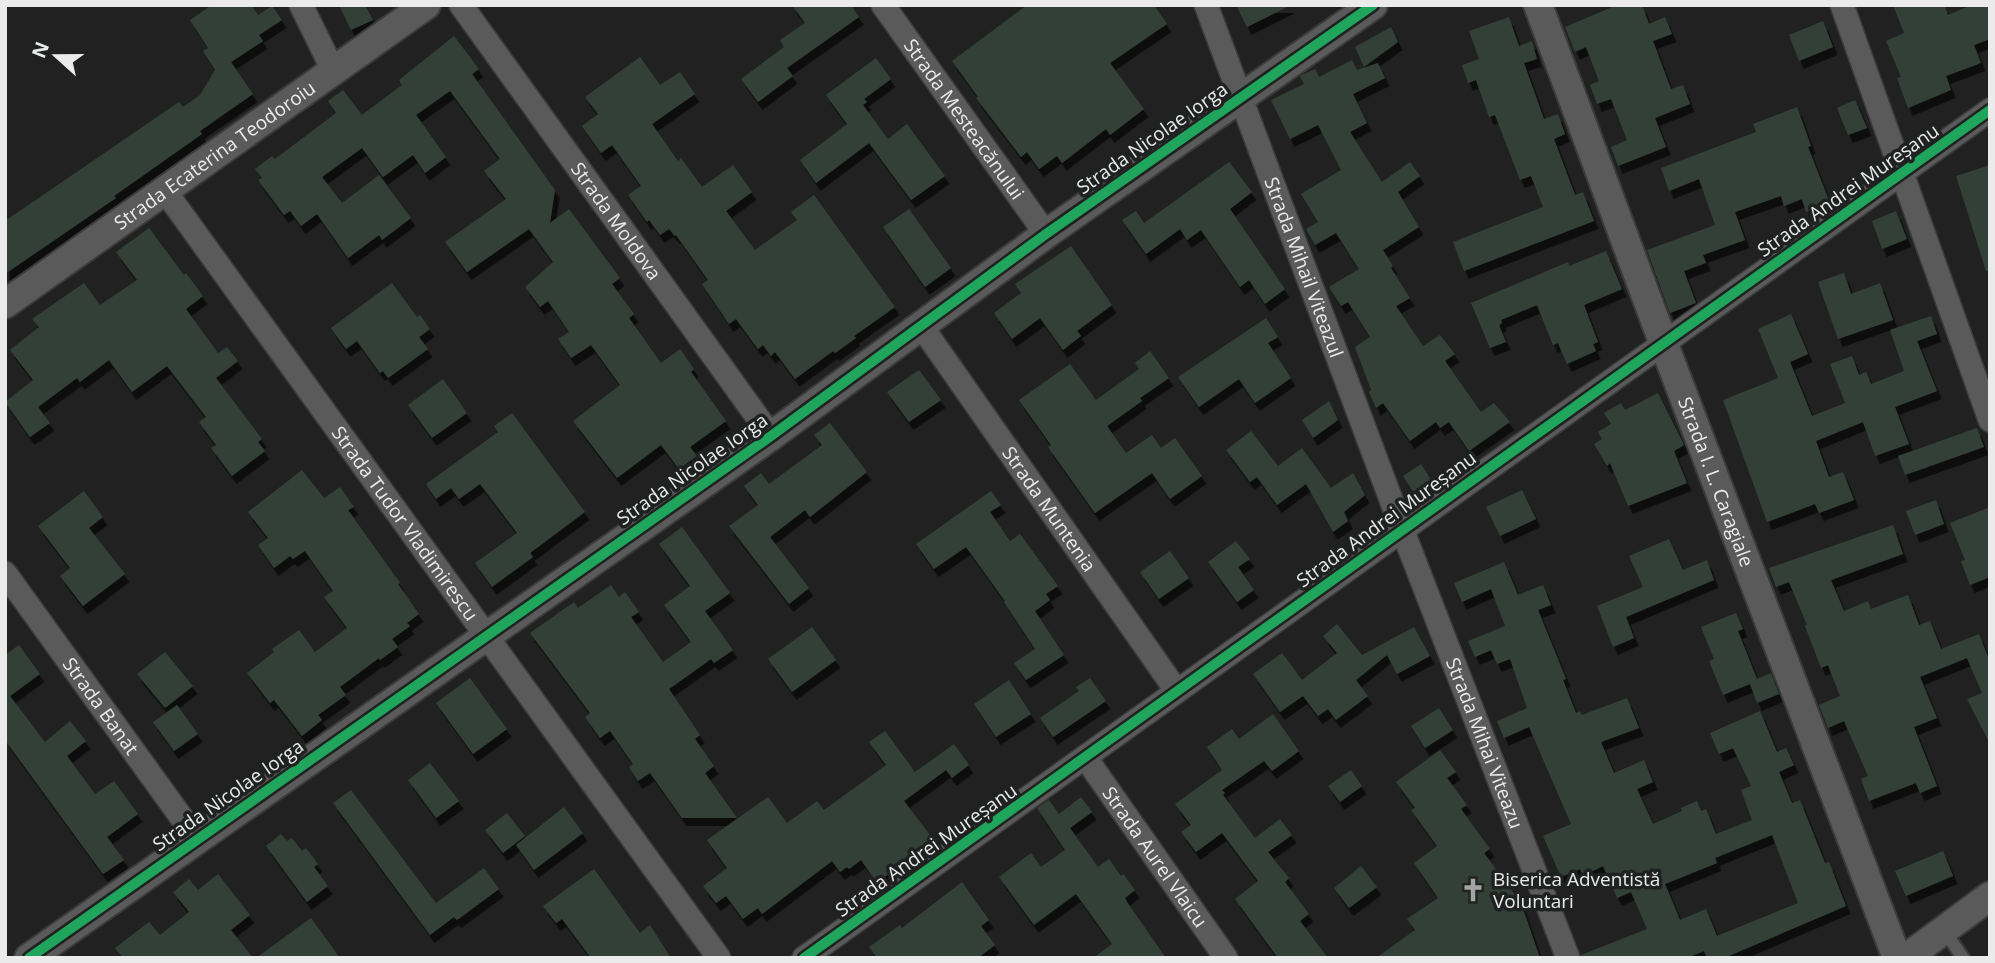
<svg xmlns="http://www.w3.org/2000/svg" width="1995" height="963" viewBox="0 0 1995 963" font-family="'Open Sans',sans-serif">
  <defs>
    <filter id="shadow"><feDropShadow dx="4.5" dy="8" stdDeviation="0" flood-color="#0009"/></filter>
  </defs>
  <rect width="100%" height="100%" fill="#202120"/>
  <path fill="#334139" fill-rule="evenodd" filter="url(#shadow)" d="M212 5H251L258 15 272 6 282 20 259 35 263 41 231 62 253 94 200 131 202 134 114 196 116 198 5 274V221L179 102 183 107 200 95 215 70 203 51 208 48 190 20Z
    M339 5H365L373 20 351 30Z
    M792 5H851L859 17 787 68 793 76 758 102 741 79 784 47 780 40 805 23Z
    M1027 5H1154L1167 24 1110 63 1144 109 1110 135 1106 129 1062 163 1057 156 1039 169 1027 152 1021 157 976 98 978 97 952 61Z
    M1236 5H1291L1247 27Z
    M1617 5H1642L1649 24 1665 17 1672 34 1653 41 1671 89 1683 85 1690 104 1655 118 1666 147 1618 166 1611 147 1627 140 1611 99 1597 104 1590 85 1599 81 1586 47 1575 52 1565 27Z
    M1893 5H1944L1948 15 1972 5H1990V39L1974 45 1981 63 1946 76 1951 90 1908 108 1897 78 1901 77 1886 41 1904 33Z
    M1509 17 1519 46 1532 41 1537 59 1524 63 1544 119 1558 114 1565 134 1554 139 1575 195 1583 192 1594 221 1464 271 1453 242 1543 207 1531 176 1520 180 1495 115 1489 117 1476 80 1468 83 1462 65 1479 59 1469 31Z
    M1823 21 1833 47 1799 61 1789 35Z
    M1391 27 1398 42 1364 67 1355 47Z
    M454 36 479 69 472 74 555 190 550 223 569 209 620 278 612 284 634 314 629 318 661 363 680 349 694 369 691 372 726 421 690 447 697 456 679 469 661 445 617 478 573 421 620 385 591 345 571 358 558 339 569 332 548 301 540 307 525 287 553 262 529 229 467 272 445 242 506 199 484 171 500 159 450 91 416 115 446 157 425 173 413 155 383 177 362 148 322 177 342 203 379 175 411 218 382 240 379 235 348 258 317 214 301 226 290 211 284 215 258 180 262 178 255 169 272 156 275 159 336 113 328 101 343 90 362 115 402 85 399 80Z
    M640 57 660 85 680 72 695 94 652 124 678 161 681 158 702 187 733 165 752 192 726 211 755 250 797 220 791 212 814 195 895 307 854 336 856 338 835 353 833 351 795 379 775 352 771 356 763 345 758 349 736 319 729 324 702 284 708 280 676 235 675 236 669 229 660 235 649 220 647 222 628 195 641 186 612 145 601 153 582 126 598 114 585 97Z
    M876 58 891 79 864 99 867 102 863 105 888 139 907 124 945 176 911 200 869 143 816 183 800 160 847 124 826 95Z
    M1352 60 1357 70 1378 63 1385 78 1353 94 1367 123 1350 132 1382 182 1410 162 1420 176 1398 192 1419 227 1383 250 1393 266 1391 268 1410 298 1396 306 1423 346 1440 335 1455 354 1445 361 1481 412 1494 403 1510 422 1469 451 1449 422 1440 428 1436 422 1410 441 1383 403 1376 408 1369 392 1371 390 1355 347 1370 337 1348 302 1341 306 1329 287 1359 269 1336 233 1315 245 1306 229 1318 222 1301 194 1341 170 1318 125 1290 139 1271 100 1304 84 1300 76 1315 69 1319 77Z
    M1855 100 1867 128 1848 135 1837 108Z
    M1797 107 1811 146 1808 147 1830 203 1806 212 1802 199 1784 206 1781 196 1735 212 1745 240 1703 255 1706 263 1684 271 1696 303 1670 313 1647 250 1715 225 1699 179 1669 191 1661 168 1756 132 1753 124Z
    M1229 162 1252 192 1230 209 1285 289 1265 304 1249 280 1240 287 1201 230 1187 240 1180 229 1146 254 1122 220 1136 211 1144 223Z
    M1990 165V271H1986L1956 176Z
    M909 209 951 268 925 287 883 227Z
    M1896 211 1907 239 1882 249 1872 221Z
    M149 228 184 275 186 273 203 296 186 309 218 353 227 347 238 361 216 378 262 439 258 442 265 451 232 476 211 448 216 445 199 422 206 417 167 366 132 392 109 360 80 382 77 378 38 407 50 423 30 437 5 402 33 380 10 350 39 327 32 319 84 283 100 305 137 280 116 252Z
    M1071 246 1112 305 1077 331 1081 336 1063 350 1040 318 1012 339 994 313 1021 293 1015 284Z
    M1606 251 1622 289 1584 305 1598 342 1593 344 1596 351 1567 364 1558 343 1553 345 1537 305 1501 320 1502 323 1499 325 1506 342 1490 348 1471 303 1568 262 1569 266Z
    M1844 273 1851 294 1880 283 1893 320 1838 339 1818 282Z
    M392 283 417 317 420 315 430 329 419 337 428 349 388 378 383 371 380 373 357 341 346 349 331 328Z
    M1791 314 1808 354 1790 362 1812 416 1845 403 1830 364 1852 356 1859 375 1866 372 1871 384 1904 371 1890 330 1931 316 1937 334 1917 341 1937 391 1895 407 1909 444 1875 456 1863 422 1816 441 1829 477 1843 472 1854 500 1819 513 1815 504 1767 522 1723 400 1778 378 1758 329Z
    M1266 318 1278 337 1268 343 1291 378 1255 403 1239 379 1199 407 1178 377Z
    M1150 351 1169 378 1140 398 1142 401 1107 426 1126 453 1152 435 1161 448 1175 438 1202 476 1170 499 1152 473 1095 513 1048 447 1051 445 1019 400 1070 364 1096 400 1139 369 1135 363Z
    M919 370 941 400 909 422 887 392Z
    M443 379 467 413 432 438 408 405Z
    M1658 393 1684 445 1674 451 1687 483 1628 506 1610 463 1607 466 1594 444 1602 439 1598 432 1611 424 1604 413 1621 403 1625 410Z
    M1329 401 1338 420 1313 438 1302 420Z
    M512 413 585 512 530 553 533 557 492 587 475 563 517 533 480 484 459 499 451 488 436 499 426 484 498 432 494 426Z
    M830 423 867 472 810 517 805 510 770 537 809 588 789 604 729 526 758 505 744 486 761 473 769 484 822 445 814 435Z
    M1977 428 1984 447 1905 475 1898 456Z
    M1251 431 1278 466 1302 448 1331 488 1353 473 1365 495 1344 512 1348 521 1333 532 1306 484 1277 505 1257 477 1250 482 1226 450Z
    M1421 464 1433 483 1415 495 1403 476Z
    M302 470 324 498 340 487 354 507 348 510 400 583 398 584 419 614 407 623 410 626 392 639 398 647 380 660 379 658 340 687 346 695 318 715 322 720 302 736 274 700 270 703 247 673 274 652 272 649 299 630 315 652 347 628 324 597 333 591 305 551 293 559 290 556 274 568 258 545 268 538 248 512Z
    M1522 490 1536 519 1500 536 1486 507Z
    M84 491 103 517 89 528 125 574 83 606 60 576 70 568 38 526Z
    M991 491 1001 505 990 512 1010 541 1020 534 1058 586 1046 594 1050 600 1035 611 1064 655 1026 680 1014 663 1035 649 1004 602 1005 601 966 547 934 569 916 544Z
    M1936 500 1944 524 1915 535 1906 511Z
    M1990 507V577L1970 585 1961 561 1965 560 1950 523Z
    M1893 525 1903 554 1831 580 1844 611 1868 601 1871 609 1908 595 1919 625 1930 621 1941 649 1979 634 1990 662V744L1967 699 1982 693 1967 658 1920 677 1937 718 1914 727 1937 786 1920 793 1916 783 1869 801 1861 779 1868 776 1844 721 1828 728 1819 705 1840 696 1828 665 1821 668 1805 626 1807 625 1789 582 1776 587 1769 568Z
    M682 527 730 593 705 611 733 650 714 663 711 659 669 689 700 735 695 739 714 766 705 773 737 818H682L650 773 638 781 629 767 633 764 610 731 600 738 585 717 590 713 530 633 574 602 578 608 611 585 619 597 625 592 639 612 631 617 663 662 691 642 664 605 690 586 659 544Z
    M1669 539 1683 570 1707 560 1714 580 1626 617 1634 638 1613 647 1597 606 1643 587 1629 556Z
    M1236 541 1250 559 1238 567 1254 590 1237 602 1208 562Z
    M1170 551 1189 578 1159 599 1140 572Z
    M1504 562 1518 595 1543 585 1551 605 1538 610 1566 679 1563 680 1576 713 1580 711 1582 715 1627 698 1639 728 1601 742 1614 773 1644 760 1653 782 1637 789 1653 824 1682 811 1681 808 1697 801 1701 811 1706 809 1716 834 1752 820 1741 790 1751 786 1733 748 1719 754 1710 733 1760 711 1777 752 1786 748 1794 765 1779 772 1792 803 1800 800 1825 863 1829 862 1846 906 1724 958H1707L1704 951 1687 958H1582L1581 955 1647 929 1631 892 1617 898 1603 866 1583 876 1580 869 1561 877 1543 836 1571 824 1529 727 1504 738 1497 721 1527 708 1510 659 1497 664 1491 650 1475 657 1468 641 1505 626 1491 589 1462 602 1454 583ZM1772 835 1798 903 1717 936 1706 909 1680 920 1665 884 1717 863 1715 858Z
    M1736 613 1743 629 1738 631 1757 679 1771 673 1779 694 1757 703 1750 684 1723 695 1709 661 1714 659 1701 627Z
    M1337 624 1362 655 1414 627 1430 656 1397 674 1387 655 1356 680 1368 696 1336 720 1328 709 1318 716 1303 696 1280 712 1253 674 1282 653 1302 680 1337 653 1323 636Z
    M812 627 836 660 792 692 768 659Z
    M19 645 40 674 10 696 45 742 70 721 86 741 67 756 95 794 114 781 138 814 107 837 124 860 103 874 5 740V655Z
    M165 652 193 686 165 708 137 674Z
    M470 678 507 729 473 754 436 703Z
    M1090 678 1106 701 1053 737 1040 718 1079 691 1076 687Z
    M1009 680 1031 714 996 737 974 704Z
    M177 705 198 734 174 751 153 722Z
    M1439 708 1453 730 1425 748 1411 726Z
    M1273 714 1299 751 1272 771 1264 761 1222 790 1225 793 1223 795 1255 838 1280 819 1292 835 1268 852 1289 878 1285 882 1309 914 1300 921 1328 958H1278L1235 899 1258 881 1222 833 1196 852 1181 832 1191 825 1175 804 1222 770 1207 747 1232 729 1239 739Z
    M885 731 915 772 954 744 969 765 952 778 946 770 904 801 933 839 877 883 861 860 849 869 847 867 840 872 832 861 762 914 758 908 743 919 726 896 716 903 703 886 727 868 707 840 768 797 787 823 817 801 824 810 886 765 869 742Z
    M1440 750 1456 772 1447 778 1467 805 1461 809 1490 849 1484 853 1521 903 1540 958H1376L1415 930 1407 919 1438 898 1414 863 1437 846 1411 810 1415 808 1396 782Z
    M430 763 459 801 436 818 408 780Z
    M1351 770 1362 786 1340 802 1328 786Z
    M351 790 436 903 484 868 499 889 457 920 454 917 430 935 333 803Z
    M1081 797 1092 812 1070 828 1098 867 1109 859 1121 876 1123 874 1135 890 1125 898 1127 902 1166 958H1093L1112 944 1076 894 1034 925 999 877 1031 853 1041 867 1065 850 1037 808 1049 800 1059 814Z
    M564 807 583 833 534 870 516 845Z
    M507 813 525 836 503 853 485 830Z
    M281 834 287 841 292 838 302 851 306 848 318 864 314 867 328 886 307 902 266 846Z
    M1943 851 1953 876 1906 896 1895 871Z
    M1361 866 1377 887 1349 908 1334 888Z
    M594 869 640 933 650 925 671 958H591L562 919 556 923 543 906Z
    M218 874 250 915 231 930 253 958H123L115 948 149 922 160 935 189 912 173 892 189 879 198 890Z
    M962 882 989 920 981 926 995 945 978 958H877L869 947 900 925 902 928Z
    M311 918 340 958H256Z"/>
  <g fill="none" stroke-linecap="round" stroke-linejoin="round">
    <g stroke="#3b3b3b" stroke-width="16">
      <path id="service" d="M1944 930 1963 958"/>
    </g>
    <g stroke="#3b3b3b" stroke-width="26">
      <g id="minor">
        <path d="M301 5 333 70"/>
        <path id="s1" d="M461 5 771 436"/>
        <path id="s2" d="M883 5 1046 234"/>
        <path id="s3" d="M1206 5 1402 529 1568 958"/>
        <path d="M1842 5 1990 420"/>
        <path id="s4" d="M165 191 719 958"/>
        <path id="s5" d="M922 327 1176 690"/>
        <path id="s6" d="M5 573 197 839"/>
        <path id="s7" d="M1085 757 1226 958"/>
        <path d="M804 958 1990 110"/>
      </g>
    </g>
    <g stroke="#3b3b3b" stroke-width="32">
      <g id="tertiary">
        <path id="s8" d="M1538 5 1663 342 1897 958"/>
        <path id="s9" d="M5 304 426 5"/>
        <path d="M29 958 771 436 1046 234 1373 5"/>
        <path d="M1906 958 1990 896"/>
      </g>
    </g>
    <use href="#service" stroke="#595a59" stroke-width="12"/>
    <use href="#minor" stroke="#595a59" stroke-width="23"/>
    <use href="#tertiary" stroke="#595a59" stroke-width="28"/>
    <g stroke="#1f2220" stroke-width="15">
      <path id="cycleway" d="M29 958 771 436 1046 234 1373 5
        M804 958 1990 110"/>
    </g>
    <use href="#cycleway" stroke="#20a55d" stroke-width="10"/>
  </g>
  <defs>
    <g id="church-bare" transform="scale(1.89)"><path d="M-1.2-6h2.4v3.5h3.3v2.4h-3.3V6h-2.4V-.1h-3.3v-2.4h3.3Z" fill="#a3a4a3" stroke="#1f2220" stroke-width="2.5" paint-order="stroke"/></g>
  </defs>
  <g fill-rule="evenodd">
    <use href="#church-bare" x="1473" y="890"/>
  </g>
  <g text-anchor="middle" stroke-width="7" stroke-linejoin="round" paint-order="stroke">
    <g font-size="19" fill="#eaebea" stroke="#1f2220">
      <text dy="7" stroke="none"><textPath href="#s2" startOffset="140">Strada Mesteacănului</textPath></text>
      <text transform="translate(1152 138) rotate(-35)" y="7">Strada Nicolae Iorga</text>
      <text dy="7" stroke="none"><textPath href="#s9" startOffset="257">Strada Ecaterina Teodoroiu</textPath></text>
      <text transform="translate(1848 190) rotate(-35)" y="7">Strada Andrei Mureșanu</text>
      <text dy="7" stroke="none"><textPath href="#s1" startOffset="266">Strada Moldova</textPath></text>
      <text dy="7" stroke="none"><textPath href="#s3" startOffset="280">Strada Mihail Viteazul</textPath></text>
      <text transform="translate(692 469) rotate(-35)" y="7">Strada Nicolae Iorga</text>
      <text dy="7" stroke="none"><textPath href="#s8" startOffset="509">Strada I. L. Caragiale</textPath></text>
      <text dy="7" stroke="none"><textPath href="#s5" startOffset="222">Strada Muntenia</textPath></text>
      <text transform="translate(1386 519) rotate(-36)" y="7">Strada Andrei Mureșanu</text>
      <text dy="7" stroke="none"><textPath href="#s4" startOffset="410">Strada Tudor Vladimirescu</textPath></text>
      <text dy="7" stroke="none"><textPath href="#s6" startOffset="164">Strada Banat</textPath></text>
      <text dy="7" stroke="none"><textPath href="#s3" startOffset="789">Strada Mihai Viteazu</textPath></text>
      <text transform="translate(228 795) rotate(-35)" y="7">Strada Nicolae Iorga</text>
      <text transform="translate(926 850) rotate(-35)" y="7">Strada Andrei Mureșanu</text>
      <text dy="7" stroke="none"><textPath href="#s7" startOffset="122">Strada Aurel Vlaicu</textPath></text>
    </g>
    <g font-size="19" fill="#eaebea" stroke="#1f2220" text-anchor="start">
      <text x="1493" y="886">Biserica Adventistă<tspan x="1493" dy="22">Voluntari</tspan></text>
    </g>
  </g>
  <rect width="1995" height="963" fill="none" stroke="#eaebea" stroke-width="14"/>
  <g transform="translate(56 56) rotate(291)" stroke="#1f2220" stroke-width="5" paint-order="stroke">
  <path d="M0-5L12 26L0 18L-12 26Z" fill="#eaebea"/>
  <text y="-10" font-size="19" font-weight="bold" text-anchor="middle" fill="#eaebea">N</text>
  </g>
</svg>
